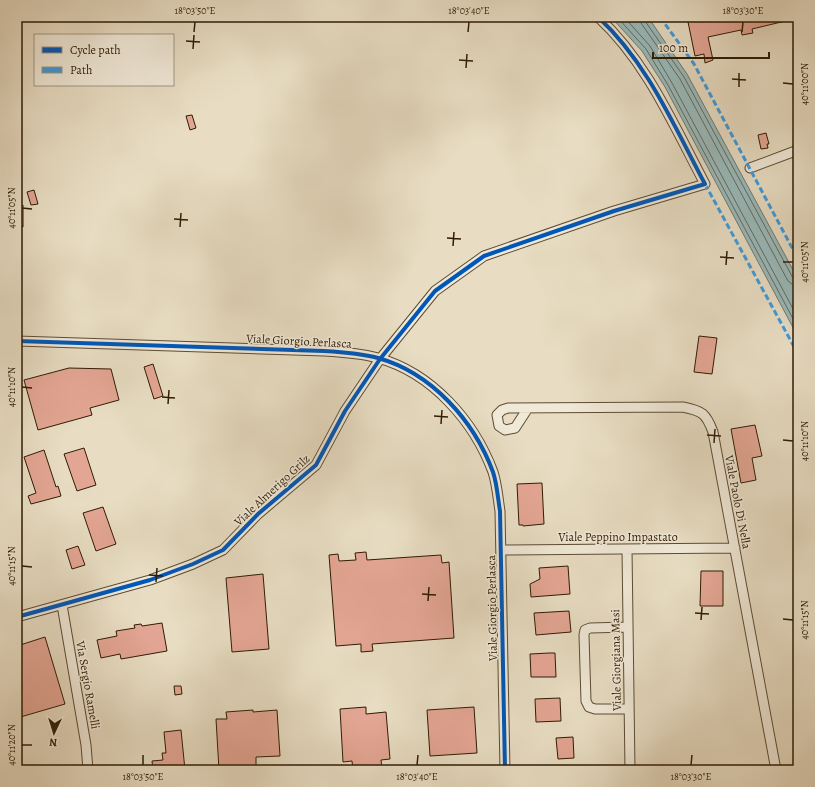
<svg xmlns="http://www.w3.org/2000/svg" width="815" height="787" viewBox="0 0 815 787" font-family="Alegreya,serif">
  <rect width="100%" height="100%" fill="#e8ddc3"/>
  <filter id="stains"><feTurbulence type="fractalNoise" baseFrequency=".005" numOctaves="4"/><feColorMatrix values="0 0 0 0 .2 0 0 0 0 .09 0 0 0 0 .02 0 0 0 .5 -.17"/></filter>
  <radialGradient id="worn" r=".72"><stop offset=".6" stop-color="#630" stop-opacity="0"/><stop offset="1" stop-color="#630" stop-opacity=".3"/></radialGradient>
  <path fill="#99babb" stroke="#6f7a71" d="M611 17H648L687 74 798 279V337L665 87 642 51Z"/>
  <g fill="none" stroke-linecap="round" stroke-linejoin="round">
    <path stroke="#646a5f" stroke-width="1" d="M617 17 646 49 668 85 798 328
      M624 17 650 46 672 83 798 318
      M640 17 641 23 680 79 788 281 793 285H798
      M645 17V21L684 77 793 278 798 280"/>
  </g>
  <path fill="#e4a694" stroke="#2f1b03" d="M687 17H793L794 19 752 29 753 33 742 35 741 30 708 37 713 60 705 63 704 54 695 56Z
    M192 115 196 128 190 130 186 116Z
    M766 133 769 144H767L768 148 761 149 758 135Z
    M34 190 38 204 31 205 27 192Z
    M17 205H23V227H17Z
    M699 336 717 338 712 374 694 372Z
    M153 364 163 396 154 399 144 367Z
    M69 368 111 369 119 400 90 408 92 415 38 430 24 380Z
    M755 425 762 456 752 458 756 480 741 483 731 429Z
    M84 448 96 485 77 491 64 454Z
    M44 450 56 487 58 486 61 496 31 504 28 496 36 493 24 457Z
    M542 483 544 524 523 526V525H519L517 484Z
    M103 507 116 544 96 551 83 513Z
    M78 546 85 565 72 569 66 550Z
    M366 552 367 560 441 555 442 563 449 562 454 638 372 644 373 651 361 652V644L336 646 329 555 338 554 339 561 356 560 355 553Z
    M568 566 570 594 531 597 530 584 540 579 539 568Z
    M701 571H723V606H700Z
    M263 574 269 649 232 652 226 578Z
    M569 611 571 632 536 635 534 613Z
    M162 623 167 651 121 659 120 654 101 658 97 640 117 636 116 631 135 628 134 625 141 624 142 626Z
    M45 637 65 704 17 718V646Z
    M549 653H555L556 677H531L530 654Z
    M174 686H181L182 694 175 695Z
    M560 698 561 721 536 722 535 699Z
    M366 707V714L386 712 390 759 381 760 382 769 353 770 352 761 343 762 340 709Z
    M474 707 477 753 430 756 427 710Z
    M253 710V712L277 710 280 756 256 757V770H219L216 719H227L226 712Z
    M181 730 185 770H153L152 761 163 760 162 753H166L164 732Z
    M573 737 574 758 558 759 556 738Z"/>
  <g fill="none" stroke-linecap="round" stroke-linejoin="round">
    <g stroke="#5d4c33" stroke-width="11">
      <path id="street" d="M750 168 798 150
        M17 341 324 351C342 352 360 353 378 358 432 373 474 421 493 472 497 484 498 499 500 511L505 770
        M528 408 515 428 505 430 499 426 497 415 502 410 508 408 683 407C702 411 706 413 713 432L776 770
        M627 549 630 770
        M501 550 735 548
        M62 605 86 745 88 770
        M17 617 150 580 193 564 223 550 258 514 316 465 345 411 380 359 435 291 484 256 614 211 705 184C674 126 647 62 598 17
        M628 627 590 628 585 630 584 635 586 701 589 707 595 709H629"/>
    </g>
    <use href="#street" stroke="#f0e9d8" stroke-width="9"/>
    <path stroke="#3d9bdd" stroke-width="3" stroke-dasharray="6 3" stroke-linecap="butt" d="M660 17 694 64 798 259
      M705 184 798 354"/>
    <g stroke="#f0e9d8" stroke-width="6">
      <path id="cycleway" d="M17 341 324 351C342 352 360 353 378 358 432 373 474 421 493 472 497 484 498 499 500 511L505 770
        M17 617 150 580 193 564 223 550 258 514 316 465 345 411 380 359 435 291 484 256 614 211 705 184C674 126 647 62 598 17"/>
    </g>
    <use href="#cycleway" stroke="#0057b8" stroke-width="4"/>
  </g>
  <path fill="none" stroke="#2f1b03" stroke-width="1.5" d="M194 32 195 22M468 32 469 22M742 32 743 22M186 41 200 42M193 49 194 35M459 60 473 61M466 68 467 54M732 79 746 80M783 83 793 84M739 87V73M22 208 32 209M174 219 188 220M180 227 181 213M447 238 461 239M453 246 454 232M720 257 734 258M783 262H793M726 265 727 251M22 387 32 388M162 397 175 398M168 404 169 390M434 416 448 417M441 424 442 410M707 435 721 436M783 440 793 441M714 443 715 429M22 566 32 567M149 575 163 576M156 582 157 568M422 594 436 595M428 601 429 587M695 613 709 614M783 619 793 620M701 620 702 607M22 745H32M143 765V755M417 765 418 755M691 765 692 755"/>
  <g text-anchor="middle" stroke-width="3" stroke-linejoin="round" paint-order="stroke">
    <g font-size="12" fill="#2f1b03" stroke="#f0e9d8">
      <text transform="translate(299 341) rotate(3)" y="4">Viale Giorgio Perlasca</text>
      <text transform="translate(272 490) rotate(-43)" y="4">Viale Almerigo Grilz</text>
      <text transform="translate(738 502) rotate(79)" y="4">Viale Paolo Di Nella</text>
      <text x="618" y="541">Viale Peppino Impastato</text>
      <text transform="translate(492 608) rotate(-91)" y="4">Viale Giorgio Perlasca</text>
      <text transform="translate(616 660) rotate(-91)" y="4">Viale Giorgiana Masi</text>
      <text transform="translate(88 685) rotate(80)" y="4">Via Sergio Ramelli</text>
    </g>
  </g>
  <rect width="815" height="787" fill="none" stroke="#e8ddc3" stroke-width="44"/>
  <rect x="34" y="34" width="140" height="52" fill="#f0e9d8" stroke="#a39783"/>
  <rect x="42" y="47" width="20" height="6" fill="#0057b8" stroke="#a39783"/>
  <text x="70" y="54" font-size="12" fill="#2f1b03">Cycle path</text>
  <rect x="42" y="67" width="20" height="6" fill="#3d9bdd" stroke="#a39783"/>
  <text x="70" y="74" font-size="12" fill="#2f1b03">Path</text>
  <g transform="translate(54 733) rotate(184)" stroke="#f0e9d8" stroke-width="3" paint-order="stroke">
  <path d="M0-3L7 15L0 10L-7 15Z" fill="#2f1b03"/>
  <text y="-6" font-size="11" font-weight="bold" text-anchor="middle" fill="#2f1b03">N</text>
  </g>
  <path d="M653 52v6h116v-6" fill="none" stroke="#2f1b03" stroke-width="2"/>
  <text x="659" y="52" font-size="12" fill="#2f1b03" stroke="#f0e9d8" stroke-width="3" paint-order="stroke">100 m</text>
  <rect x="22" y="22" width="771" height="743" fill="none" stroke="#2f1b03" stroke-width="1.5"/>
  <g font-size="10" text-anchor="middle" fill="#2f1b03">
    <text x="195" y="14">18°03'50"E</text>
    <text x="469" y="14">18°03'40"E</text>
    <text x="743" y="14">18°03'30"E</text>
    <text transform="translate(804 84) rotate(-90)" y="4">40°11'00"N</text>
    <text transform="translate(11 208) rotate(-90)" y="4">40°11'05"N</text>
    <text transform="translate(804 262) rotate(-90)" y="4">40°11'05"N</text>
    <text transform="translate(11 387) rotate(-90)" y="4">40°11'10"N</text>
    <text transform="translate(804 441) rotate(-90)" y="4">40°11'10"N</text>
    <text transform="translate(11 566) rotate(-90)" y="4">40°11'15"N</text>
    <text transform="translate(804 620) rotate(-90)" y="4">40°11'15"N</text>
    <text transform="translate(11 745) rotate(-90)" y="4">40°11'20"N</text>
    <text x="143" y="780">18°03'50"E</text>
    <text x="417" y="780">18°03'40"E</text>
    <text x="691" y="780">18°03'30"E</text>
  </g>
  <rect width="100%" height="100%" filter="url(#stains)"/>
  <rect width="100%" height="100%" fill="url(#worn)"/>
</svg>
